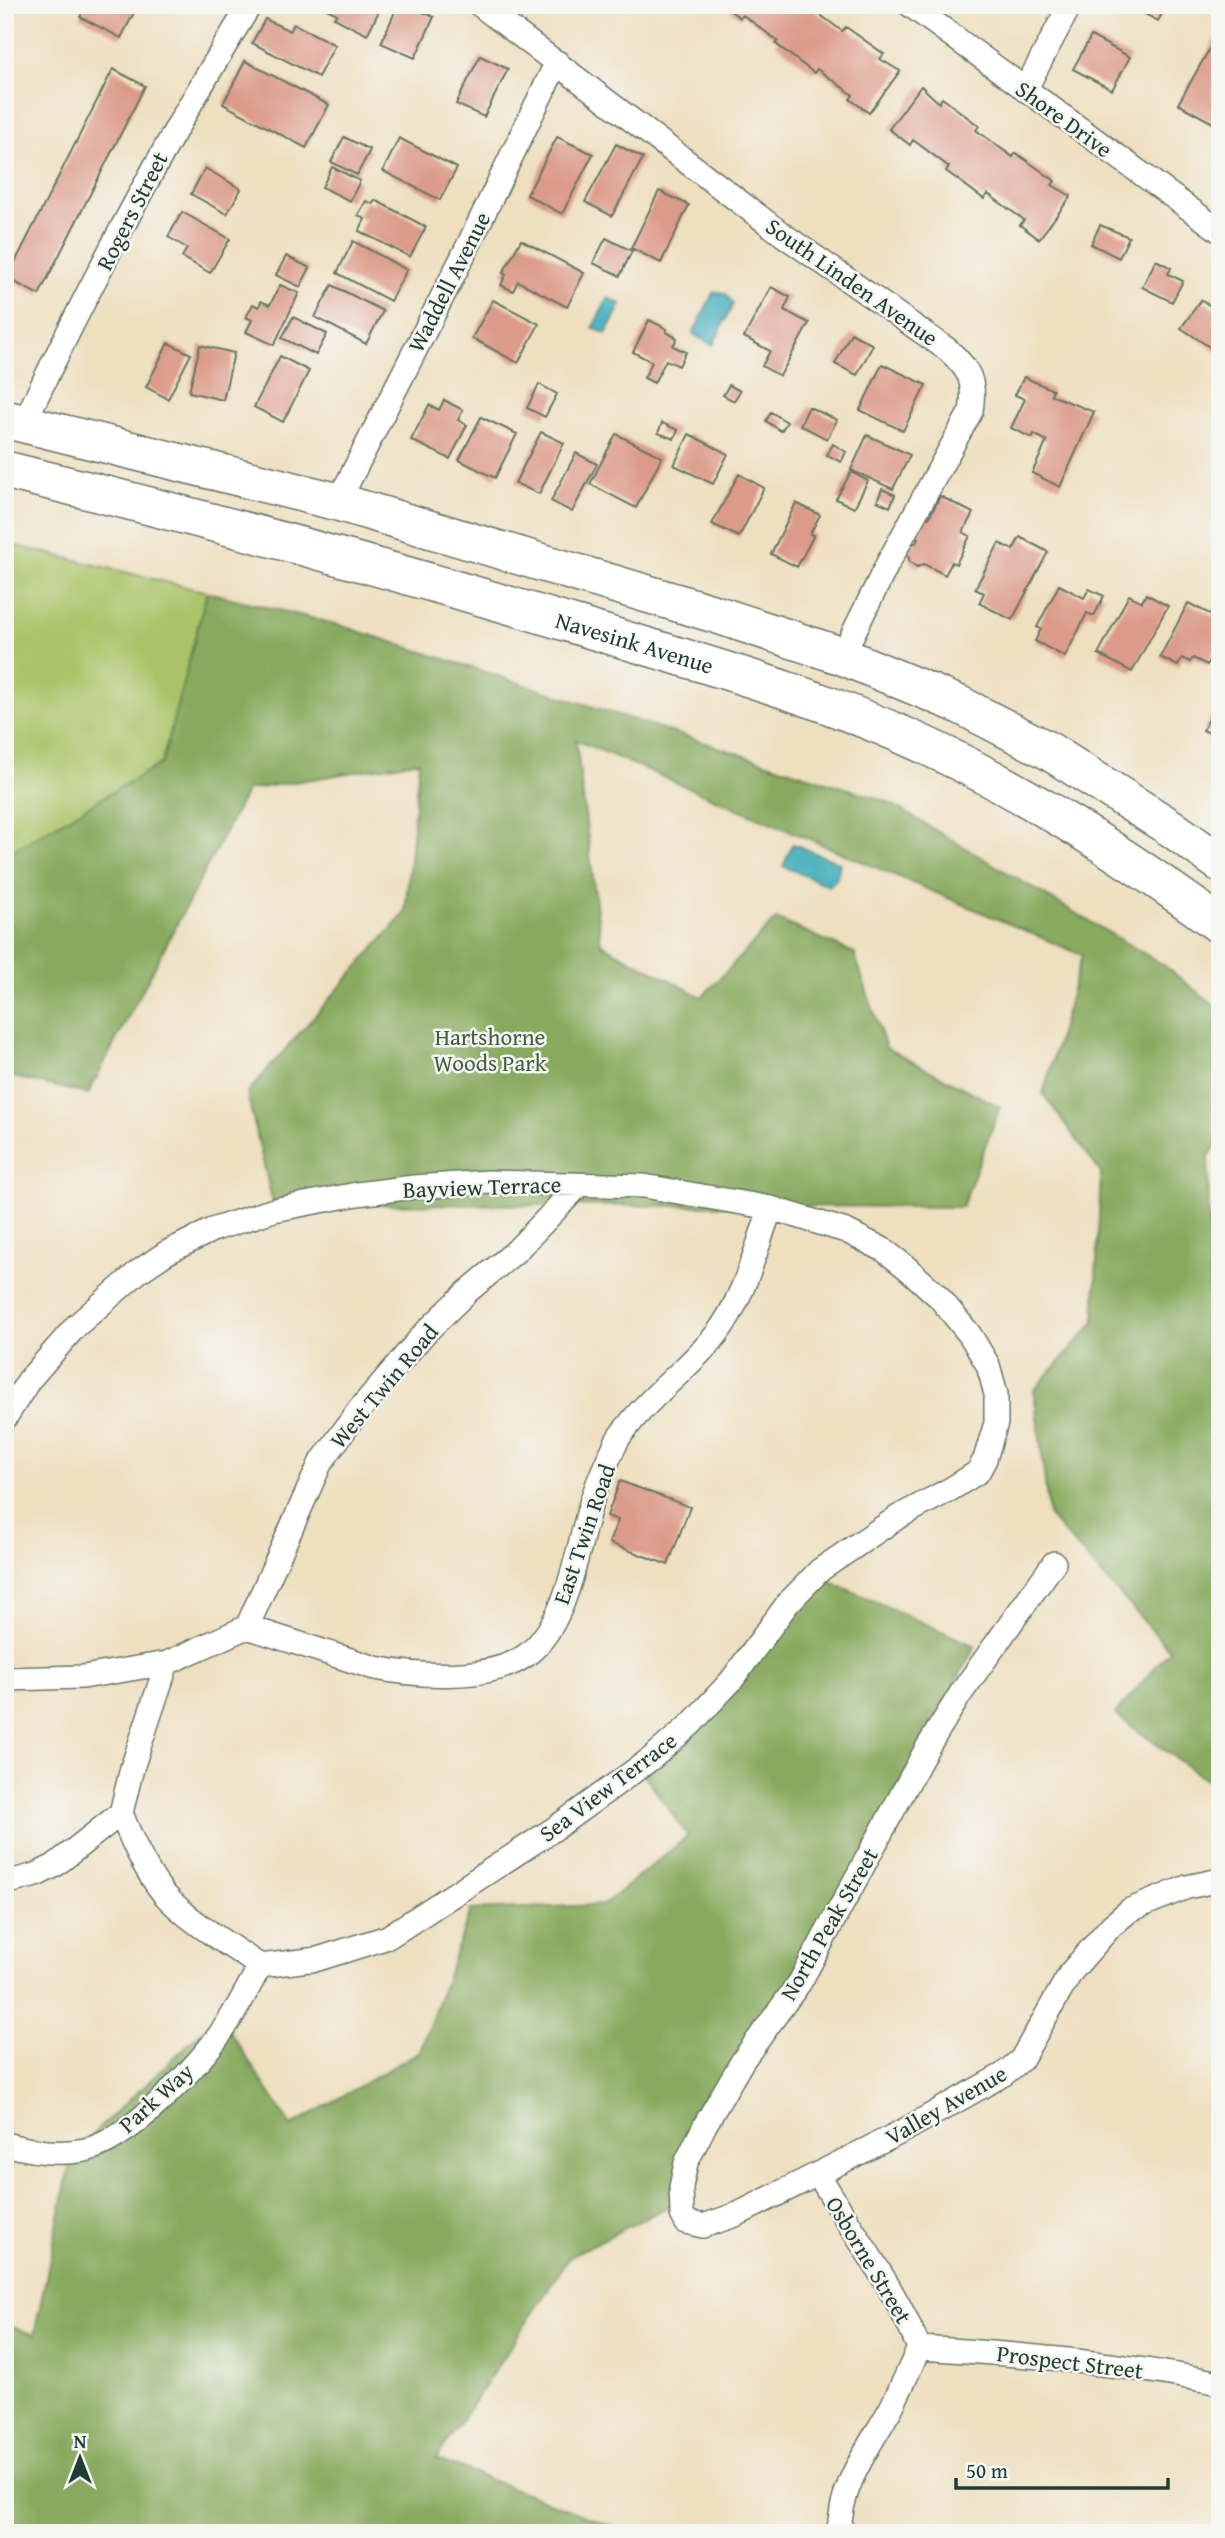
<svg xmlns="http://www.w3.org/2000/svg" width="1225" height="2538" viewBox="0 0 1225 2538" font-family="'Gentium Book Plus',serif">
  <rect width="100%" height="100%" fill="#f6f6f2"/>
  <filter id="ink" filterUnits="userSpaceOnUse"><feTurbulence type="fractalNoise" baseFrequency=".0143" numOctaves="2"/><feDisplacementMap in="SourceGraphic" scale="14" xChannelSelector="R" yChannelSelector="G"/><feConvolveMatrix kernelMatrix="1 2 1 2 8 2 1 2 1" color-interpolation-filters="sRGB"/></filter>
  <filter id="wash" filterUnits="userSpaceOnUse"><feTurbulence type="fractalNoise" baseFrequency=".00686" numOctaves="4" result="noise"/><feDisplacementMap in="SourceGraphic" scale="28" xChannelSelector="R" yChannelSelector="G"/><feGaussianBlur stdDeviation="1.57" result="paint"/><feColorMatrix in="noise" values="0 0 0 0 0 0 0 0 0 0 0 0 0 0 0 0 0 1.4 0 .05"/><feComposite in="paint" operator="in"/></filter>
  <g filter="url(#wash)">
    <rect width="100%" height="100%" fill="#eedfbf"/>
    <path fill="#abc46a" stroke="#65804f" stroke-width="2" d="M5 543 207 592 162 763 5 855Z"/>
    <path fill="#88aa5e" stroke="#547449" stroke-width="2" d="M207 592 339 625 886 801 1165 966 1220 1010V1140L1208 1157 1212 1413 1220 1422V1790L1115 1714 1170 1650 1049 1516 1034 1390 1094 1323 1101 1173 1043 1094 1082 955 576 740 601 944 702 997 776 919 854 953 886 1048 1000 1107 962 1207 273 1204 247 1093 405 913 419 761 247 790 88 1094 5 1075V855L162 763Z
      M822 1578 975 1646 671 2205 570 2256 436 2459 630 2533H5V2324L34 2335 72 2154 219 2015 291 2126 420 2051 471 1910 603 1905 688 1836 640 1769Z"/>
    <path fill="#3cacba" stroke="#2e7477" stroke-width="2" d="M719 292 726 294 733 304 713 345 693 334 713 293Z
      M608 298 621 304 606 334 593 327Z
      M793 844 840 863 837 878 829 886 783 866Z"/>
    <g id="blocks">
      <path fill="#dc9a88" d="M86 5H138L121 38 80 17Z
        M319 5H382L367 35 334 18 337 14Z
        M398 5H408L434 17 415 58 381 43Z
        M723 5H807L842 31 846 27 884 54 880 59 900 71 869 113 850 99 853 95 817 69 814 73 776 44 778 41 743 15 740 18Z
        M1128 5H1167L1158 21Z
        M265 19 290 31 294 24 335 45 318 77 252 43Z
        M1220 24V127L1178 104 1219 32 1216 30Z
        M1091 36 1130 57 1112 90 1073 69Z
        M480 56 508 69 484 117 456 104Z
        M245 61 329 105 306 148 223 104Z
        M113 69 145 86 39 295 7 278Z
        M921 86 939 103 942 98 979 126 976 130 1013 157 1016 153 1055 181 1052 185 1071 196 1039 239 1020 225 1024 220 988 194 984 199 946 171 949 167 913 140 910 145 889 129Z
        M344 137 370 150 357 175 331 162Z
        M557 137 593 154 562 214 527 195Z
        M399 138 457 168 440 200 383 171Z
        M616 144 643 158 612 216 585 202Z
        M332 167 360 181 350 201 322 187Z
        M205 168 241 189 227 214 191 194Z
        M659 191 689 205 661 263 631 248Z
        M375 200 426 227 410 257 359 231 365 219 358 215 366 201 373 204Z
        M182 212 230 239 210 273 182 257 187 248 168 237Z
        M1100 225 1129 237 1119 258 1091 244Z
        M606 238 632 251 620 276 593 263Z
        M521 240 584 273 567 307 518 281 513 291 501 285 506 275 503 273Z
        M353 241 407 270 390 301 337 273Z
        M286 256 310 268 300 287 276 275Z
        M1156 260 1171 268 1168 274 1183 281 1172 302 1142 287Z
        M280 285 299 293 274 345 246 332 252 320 246 317 253 304 259 307 261 301 270 305Z
        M332 285 383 311 366 344 315 317Z
        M771 287 790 297 784 310 809 323 780 376 762 366 770 351 744 337Z
        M493 300 539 324 518 363 472 338Z
        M1201 300 1220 312V354L1181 328Z
        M293 317 327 334 316 355 282 338Z
        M649 320 667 329 666 332 677 338 673 346 686 352 679 366 666 360 654 383 644 378 652 362 633 352Z
        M851 333 873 345 857 375 835 364Z
        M168 343 191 354 168 399 146 387Z
        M200 345 234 353 223 400 189 392Z
        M280 356 309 371 283 422 254 407Z
        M882 364 926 385 903 431 860 410Z
        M1024 377 1053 390 1051 395 1094 412 1060 487 1032 473 1047 441 1034 434 1032 438 1011 428 1025 399 1015 395Z
        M539 384 557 394 545 417 527 408Z
        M729 385 740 391 734 401 723 395Z
        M444 400 463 410 458 420 467 425 450 459 411 440 429 405 439 410Z
        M809 407 837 420 827 439 800 425Z
        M771 412 787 422 781 431 766 421Z
        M481 417 517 434 495 478 459 460Z
        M662 423 678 430 674 439 658 433Z
        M541 432 564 443 539 494 515 483Z
        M616 434 662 457 636 508 590 484Z
        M689 434 728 454 713 484 674 465Z
        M867 435 910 455 893 489 851 470Z
        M833 444 846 452 841 462 827 455Z
        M576 453 597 464 572 512 551 501Z
        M851 472 868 481 854 508 836 499Z
        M739 474 764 488 739 537 712 524Z
        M882 489 895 495 890 507 877 501Z
        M940 496 973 513 963 532 970 536 956 564 952 562 945 575 924 564 917 567 910 562 907 552 911 544 916 543 918 538 915 536 925 516 929 518Z
        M796 503 820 515 810 534 814 535 797 567 771 554Z
        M1020 537 1048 552 1012 620 979 603 984 593 975 589 999 543 1013 550Z
        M1059 585 1084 598 1089 589 1104 596 1094 616 1087 613 1065 657 1035 641 1041 629 1037 627Z
        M1146 594 1168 606 1132 672 1098 654 1129 595 1142 602Z
        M1188 603 1220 619V639L1207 665 1193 658 1190 662 1182 658 1178 666 1160 657Z
        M1220 699V738L1203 730Z
        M620 1481 690 1507 668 1565 609 1543 618 1520 607 1516Z"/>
    </g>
  </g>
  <g filter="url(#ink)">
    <use href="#blocks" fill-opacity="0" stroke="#677665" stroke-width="2"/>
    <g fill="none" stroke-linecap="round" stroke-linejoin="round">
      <g stroke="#677665" stroke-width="26">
        <path id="minor" d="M480 5 782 234 948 350C969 369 976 381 971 411L888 563 842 656
          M910 5 1220 231
          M1025 90 1070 5
          M24 423C92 280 166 139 250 5
          M338 502 464 254 557 62
          M5 1418 29 1380 76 1326 138 1272 166 1253 212 1230 274 1210 357 1194 414 1187 488 1182 644 1186 771 1208 846 1231 884 1250 907 1268 939 1297 970 1335 988 1365 996 1394V1423L985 1459 978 1472 951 1489 898 1517 820 1570 788 1603 731 1681 691 1724 652 1758 554 1829 388 1937 318 1959 260 1966C230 1945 189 1922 164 1894 145 1871 132 1841 121 1813
          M1054 1563 961 1693 927 1748 800 1982 743 2060 705 2125 686 2163 681 2187 682 2214 686 2222 703 2226 738 2214 903 2131 1004 2074 1021 2060 1071 1972 1111 1926 1130 1910 1187 1887 1220 1880
          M247 1627 375 1668C417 1676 494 1682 529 1653 570 1619 577 1545 593 1497 599 1479 607 1461 616 1443 619 1435 626 1429 631 1422 657 1390 691 1366 716 1335 744 1299 755 1250 771 1208
          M247 1627 320 1464 359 1410 423 1335 467 1292 516 1251 579 1185
          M5 1679 83 1677 167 1663 247 1627
          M5 1883 36 1875 54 1866 121 1813 132 1768 167 1663
          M5 2144C30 2151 60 2155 85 2150 130 2141 200 2064 225 2027 238 2008 249 1986 260 1966
          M819 2175C853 2234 893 2284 919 2348 910 2368 901 2388 891 2408 867 2451 841 2482 839 2533
          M919 2348C1020 2354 1120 2363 1220 2383"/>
      </g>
      <g stroke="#677665" stroke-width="40">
        <g id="trunk">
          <path d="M5 419 338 502 715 614 842 656 958 704 1049 751 1171 828 1220 863"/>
          <path id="s1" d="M5 470C199 517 391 569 582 627 700 663 823 696 935 750 1036 798 1130 859 1220 925"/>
        </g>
      </g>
      <use href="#minor" stroke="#fff" stroke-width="23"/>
      <use href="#trunk" stroke="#fff" stroke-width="37"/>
    </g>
  </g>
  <g text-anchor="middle" stroke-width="5" stroke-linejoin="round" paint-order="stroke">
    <g font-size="23" fill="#1f3d34" stroke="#f6f6f2">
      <text transform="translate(1064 119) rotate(36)" y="8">Shore Drive</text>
      <text transform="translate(132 211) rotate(-63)" y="8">Rogers Street</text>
      <text transform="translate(449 282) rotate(-63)" y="8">Waddell Avenue</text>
      <text transform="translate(852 282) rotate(35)" y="8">South Linden Avenue</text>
      <text dy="8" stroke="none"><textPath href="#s1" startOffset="653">Navesink Avenue</textPath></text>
      <text transform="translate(482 1187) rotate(-2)" y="8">Bayview Terrace</text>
      <text transform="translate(384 1386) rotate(-50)" y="8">West Twin Road</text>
      <text transform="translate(584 1534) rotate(-71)" y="8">East Twin Road</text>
      <text transform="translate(608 1787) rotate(-37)" y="8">Sea View Terrace</text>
      <text transform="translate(829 1924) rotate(-60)" y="8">North Peak Street</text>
      <text transform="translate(156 2098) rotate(-42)" y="8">Park Way</text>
      <text transform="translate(946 2105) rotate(-30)" y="8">Valley Avenue</text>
      <text transform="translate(869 2260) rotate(59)" y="8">Osborne Street</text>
      <text transform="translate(1070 2362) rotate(7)" y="8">Prospect Street</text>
    </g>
    <g font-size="23" fill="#425f42" stroke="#f6f6f2">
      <text x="490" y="1045">Hartshorne<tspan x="490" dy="26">Woods Park</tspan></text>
    </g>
  </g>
  <rect width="1225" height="2538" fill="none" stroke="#f6f6f2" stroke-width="28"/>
  <g transform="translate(80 2458)" stroke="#f6f6f2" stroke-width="5" paint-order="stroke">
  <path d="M0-5L12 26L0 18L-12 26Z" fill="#1f3d34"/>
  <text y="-10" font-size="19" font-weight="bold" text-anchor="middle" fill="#1f3d34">N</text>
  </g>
  <path d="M956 2478v10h212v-10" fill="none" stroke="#1f3d34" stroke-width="3.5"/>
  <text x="966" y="2478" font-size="21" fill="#1f3d34" stroke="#f6f6f2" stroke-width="5" paint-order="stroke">50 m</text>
</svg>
